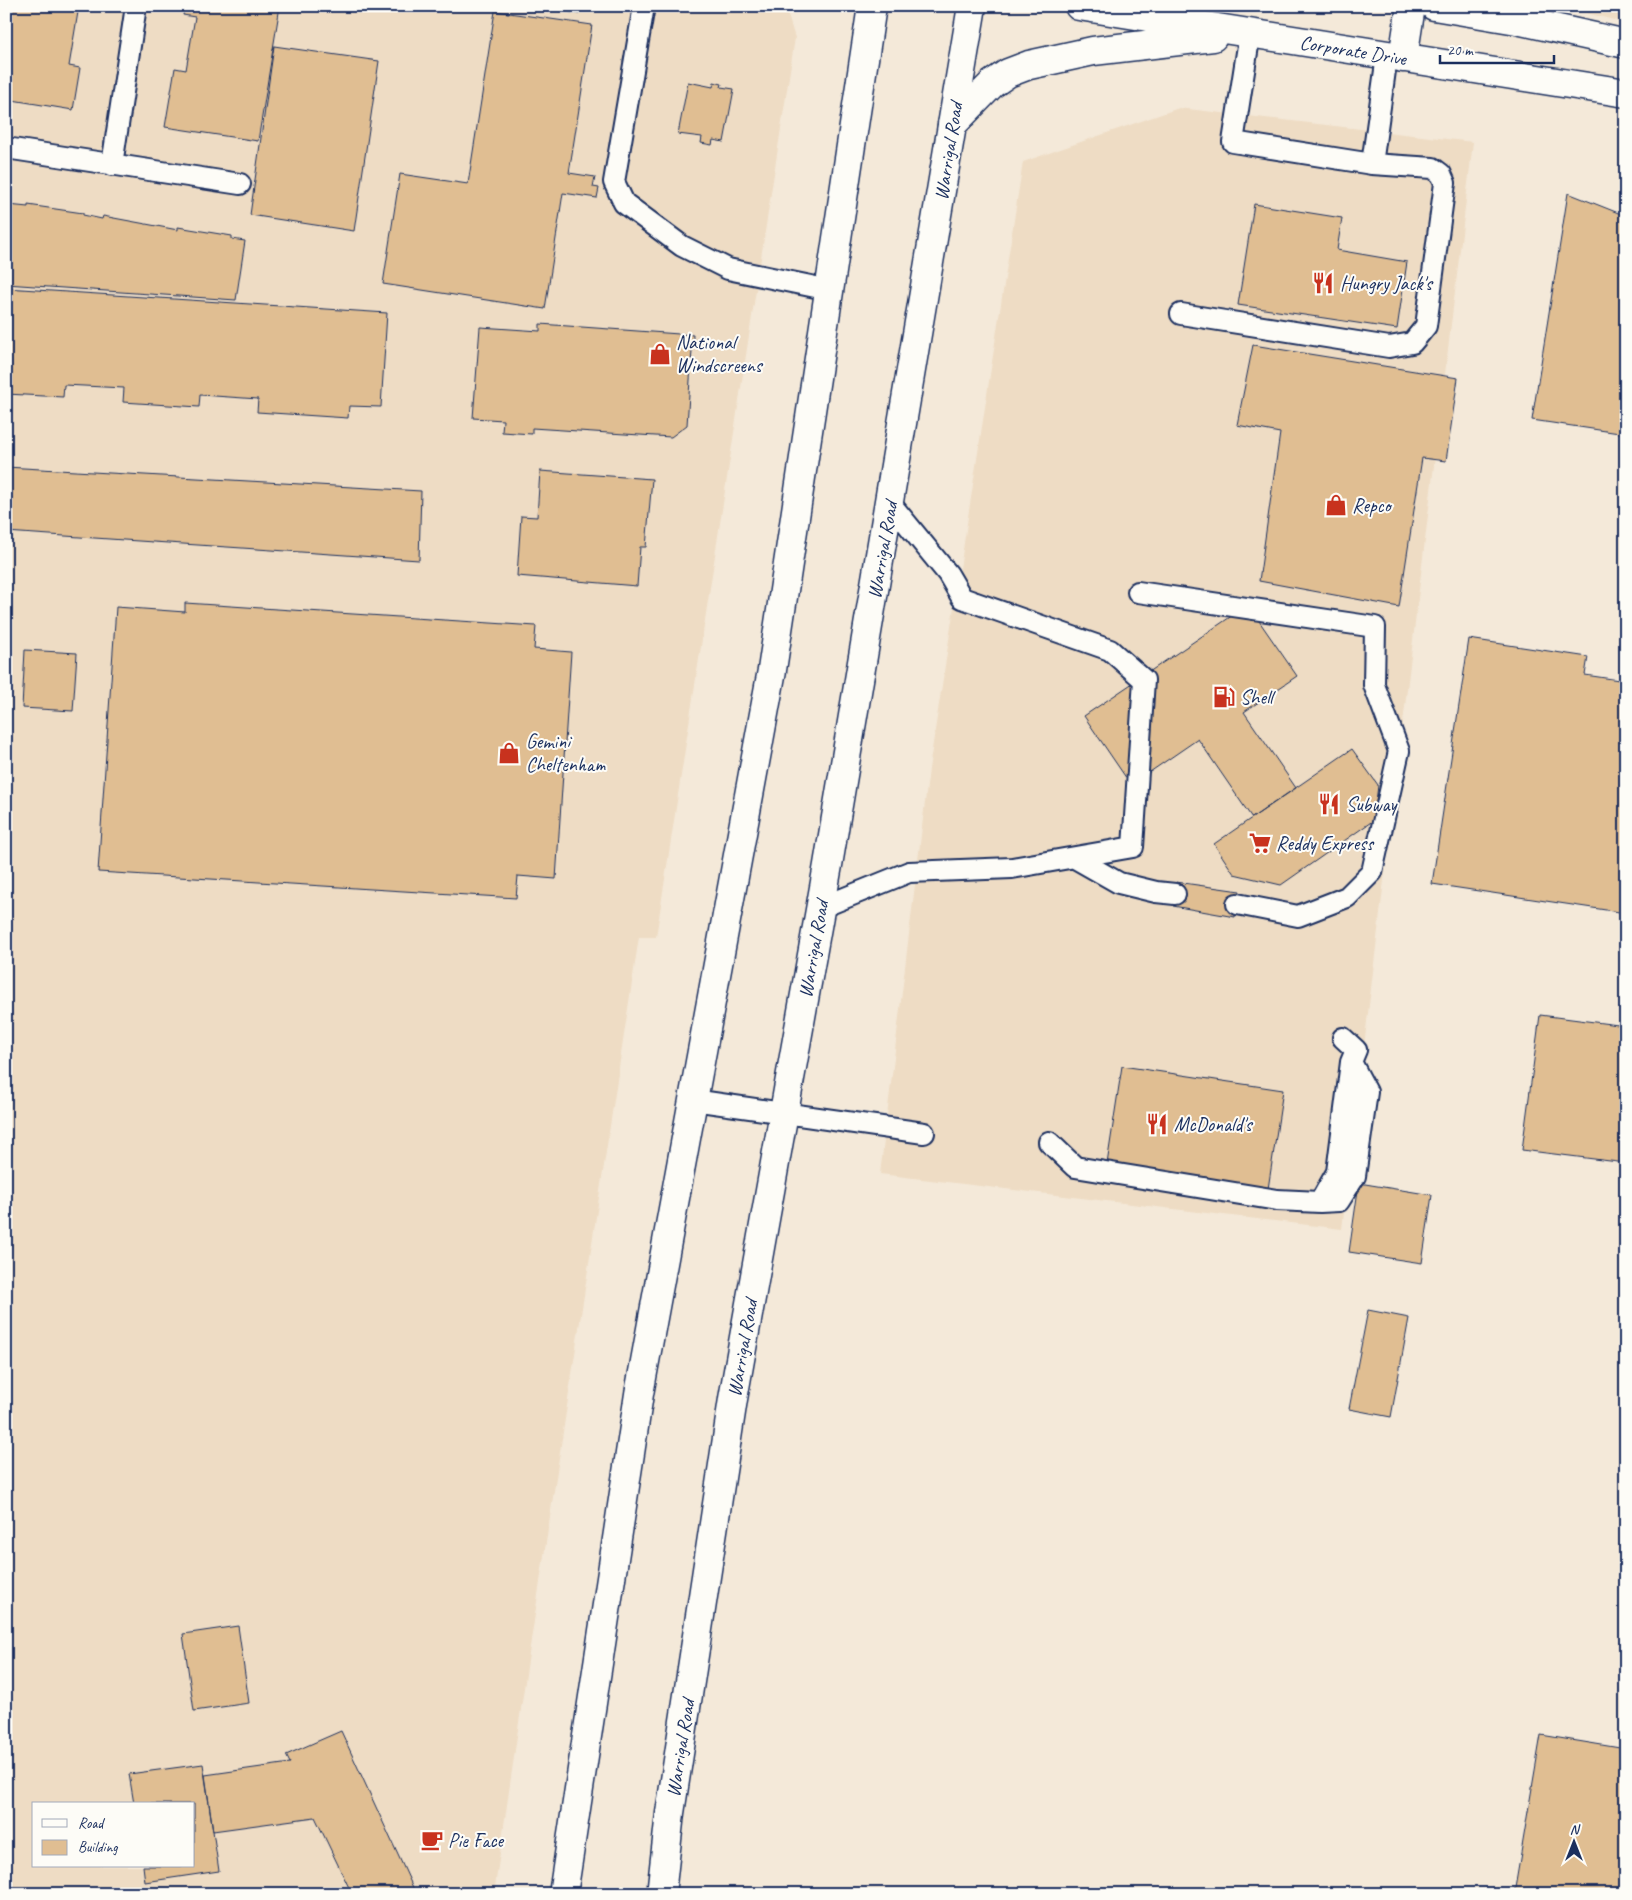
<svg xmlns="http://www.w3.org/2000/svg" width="1632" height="1900" viewBox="0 0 1632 1900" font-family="Caveat,sans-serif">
  <rect width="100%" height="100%" fill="#f4e9d9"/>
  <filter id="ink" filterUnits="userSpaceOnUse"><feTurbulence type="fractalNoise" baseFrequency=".02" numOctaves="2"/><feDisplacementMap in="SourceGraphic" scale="10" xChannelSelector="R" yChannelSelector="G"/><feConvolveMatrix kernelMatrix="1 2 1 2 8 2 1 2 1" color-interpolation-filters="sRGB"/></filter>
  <g filter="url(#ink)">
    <path fill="#eedcc4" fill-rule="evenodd" d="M6 6H785L795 38 656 937H639L530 1647 494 1894H6ZM34 1804H194V1866H34Z
      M1558 6H1626V23Z
      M1179 108 1473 142 1342 1229 880 1174 929 769 1023 162Z"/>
    <path fill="#e0be92" stroke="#1b2f5e" d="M6 6H79L69 66 80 68 73 110 6 99Z
      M185 6H280L258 141 165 127 175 68 186 70 195 17 183 15Z
      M531 6H580L579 14Z
      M495 11 592 25 569 173 595 177 593 187 599 188 597 198 563 193 545 309 383 284 400 174 468 184Z
      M274 46 379 61 354 231 250 215Z
      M688 82 713 87 714 82 722 84 721 87 734 89 724 142 713 140 712 145 701 143 702 137 678 134Z
      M1568 193 1626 216V434L1532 420Z
      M6 202H9L8 205 28 207V205L83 213V215L102 219 103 216 178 230V227L232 236V239L245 241 236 300 6 284Z
      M1254 204 1342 218 1337 250 1407 262 1397 329 1238 305Z
      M6 288 387 313 381 407 349 406 348 418 257 412 258 399 200 395 199 407 123 402 124 388 64 385 63 397 6 394Z
      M540 324 693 335 687 425 671 437 532 428V434L502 432 503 420 473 418 480 327 540 331Z
      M1253 345 1458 378 1446 461 1422 458 1399 607 1259 581 1280 433 1237 425Z
      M6 467 421 491 419 560 6 532Z
      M540 471 652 479 646 547H640L637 586 517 576 521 516 537 517Z
      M185 603 536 626 534 649 571 652 556 879 518 876 516 898 98 872 116 607 185 612Z
      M1248 605 1297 676 1244 712 1296 788 1252 818 1198 739 1131 785 1084 716Z
      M1469 639 1588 657 1585 675 1626 681V913L1432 884Z
      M25 650 77 653 73 711 22 708Z
      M1352 749 1378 785 1374 820 1281 885 1234 874 1214 844Z
      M1176 882 1240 891 1235 917 1173 906Z
      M1540 1015 1626 1026V1163L1522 1150Z
      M1122 1066 1283 1090 1268 1189 1107 1164Z
      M1359 1183 1432 1195 1422 1263 1349 1252Z
      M1368 1310 1409 1318 1391 1417 1349 1409Z
      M238 1626 249 1703 194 1711 183 1634Z
      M341 1731 416 1894H352L315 1817 213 1831 205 1775 290 1763 286 1755Z
      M1541 1735 1626 1749V1894H1514Z
      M203 1764 219 1871 145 1882 143 1866H194V1804H134L129 1774Z"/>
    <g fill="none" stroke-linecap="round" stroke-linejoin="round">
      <g stroke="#1b2f5e" stroke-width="24">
        <path id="lane" d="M644 6 614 182 624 203 682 246 728 269 830 290
          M1250 33 1233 142 1372 164 1387 56
          M6 148 240 184
          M112 165 136 6
          M1181 314 1389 347 1412 343 1426 326 1445 183 1441 174 1433 168 1372 164
          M1138 592 1375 627 1374 685 1399 751 1372 872 1347 897 1298 916 1237 904
          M1075 858 1119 883 1156 892 1175 894
          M820 908 909 872 1012 868 1133 847 1144 680 1110 650 962 598 948 574 890 503
          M693 1100 924 1133
          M1049 1142 1075 1167 1277 1200 1320 1202 1337 1172 1351 1062 1356 1050 1343 1038
          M1320 1202 1339 1201 1355 1176 1367 1092 1351 1062"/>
      </g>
      <g stroke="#1b2f5e" stroke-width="31">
        <path id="street" d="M1079 6 1626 93
          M1434 6 1517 20 1626 44
          M1403 58 1411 6
          M952 125 992 84 1008 73 1029 65 1093 51 1213 37"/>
      </g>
      <g stroke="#1b2f5e" stroke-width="31">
        <path id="highway" d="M563 1894 639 1394 772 670 872 6
          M661 1894 670 1813 733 1399 828 865 972 6"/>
      </g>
      <use href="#lane" stroke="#fdfcf7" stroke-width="20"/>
      <use href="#street" stroke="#fdfcf7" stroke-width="28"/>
      <use href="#highway" stroke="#fdfcf7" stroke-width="28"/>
    </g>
  </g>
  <defs>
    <g id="restaurant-bare" transform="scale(1.725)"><path d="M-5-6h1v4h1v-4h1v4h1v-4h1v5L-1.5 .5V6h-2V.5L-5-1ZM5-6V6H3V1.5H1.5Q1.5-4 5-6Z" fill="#c8321e" stroke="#fdfcf7" stroke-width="2.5" paint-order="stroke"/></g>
    <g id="shop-bare" transform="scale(1.725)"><path d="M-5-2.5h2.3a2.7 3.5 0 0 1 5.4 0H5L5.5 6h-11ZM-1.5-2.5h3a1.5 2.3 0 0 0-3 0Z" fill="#c8321e" stroke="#fdfcf7" stroke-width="2.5" paint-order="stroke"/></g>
    <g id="fuel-bare" transform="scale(1.725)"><path d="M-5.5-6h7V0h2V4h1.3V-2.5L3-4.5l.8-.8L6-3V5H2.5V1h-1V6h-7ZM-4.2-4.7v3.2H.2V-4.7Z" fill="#c8321e" stroke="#fdfcf7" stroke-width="2.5" paint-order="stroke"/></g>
    <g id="supermarket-bare" transform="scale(1.725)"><path d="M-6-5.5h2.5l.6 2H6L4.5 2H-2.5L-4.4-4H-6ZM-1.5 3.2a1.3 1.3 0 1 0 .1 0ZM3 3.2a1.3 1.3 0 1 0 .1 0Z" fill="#c8321e" stroke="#fdfcf7" stroke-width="2.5" paint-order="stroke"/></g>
    <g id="cafe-bare" transform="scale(1.725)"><path d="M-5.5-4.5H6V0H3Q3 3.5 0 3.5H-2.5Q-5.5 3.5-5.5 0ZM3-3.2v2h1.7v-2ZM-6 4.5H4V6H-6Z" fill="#c8321e" stroke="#fdfcf7" stroke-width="2.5" paint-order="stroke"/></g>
  </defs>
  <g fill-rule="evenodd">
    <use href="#restaurant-bare" x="1323" y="283"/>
    <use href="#shop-bare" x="660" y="354"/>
    <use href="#shop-bare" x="1336" y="505"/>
    <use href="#fuel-bare" x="1224" y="697"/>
    <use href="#shop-bare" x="509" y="753"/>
    <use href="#restaurant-bare" x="1329" y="804"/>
    <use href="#supermarket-bare" x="1260" y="843"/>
    <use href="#restaurant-bare" x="1157" y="1124"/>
    <use href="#cafe-bare" x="432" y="1840"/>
  </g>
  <g text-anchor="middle" stroke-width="4" stroke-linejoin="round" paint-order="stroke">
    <g font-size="20" fill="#1b2f5e" stroke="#fdfcf7">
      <text transform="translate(1353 50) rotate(9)" y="7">Corporate Drive</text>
      <text transform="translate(948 151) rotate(-81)" y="7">Warrigal Road</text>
      <text transform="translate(882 550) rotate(-80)" y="7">Warrigal Road</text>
      <text transform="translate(813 949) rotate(-80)" y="7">Warrigal Road</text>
      <text transform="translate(742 1348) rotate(-80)" y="7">Warrigal Road</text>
      <text transform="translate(680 1748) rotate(-81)" y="7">Warrigal Road</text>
    </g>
    <g font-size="20" fill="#1b2f5e" stroke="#fdfcf7" text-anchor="start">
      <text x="1340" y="290">Hungry Jack's</text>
      <text x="676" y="349">National<tspan x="676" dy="23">Windscreens</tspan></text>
      <text x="1352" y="512">Repco</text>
      <text x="1240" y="704">Shell</text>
      <text x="526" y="748">Gemini<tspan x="526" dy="23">Cheltenham</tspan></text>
      <text x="1346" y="811">Subway</text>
      <text x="1276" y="850">Reddy Express</text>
      <text x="1174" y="1131">McDonald's</text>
      <text x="448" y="1847">Pie Face</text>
    </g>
  </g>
  <rect width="1632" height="1900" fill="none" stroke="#fdfcf7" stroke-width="25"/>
  <rect x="12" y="12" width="1607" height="1875" fill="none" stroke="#1b2f5e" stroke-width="2" filter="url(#ink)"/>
  <rect x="32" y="1802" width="162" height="65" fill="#fdfcf7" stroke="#a3aaba"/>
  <rect x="42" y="1819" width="25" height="8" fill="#fdfcf7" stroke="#a3aaba"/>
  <text x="78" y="1828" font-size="15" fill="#1b2f5e">Road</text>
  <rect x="42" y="1840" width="25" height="15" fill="#e0be92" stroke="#a3aaba"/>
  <text x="78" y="1852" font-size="15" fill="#1b2f5e">Building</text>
  <g transform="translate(1574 1842)" stroke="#fdfcf7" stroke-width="4" paint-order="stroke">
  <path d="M0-4L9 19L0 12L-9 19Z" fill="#1b2f5e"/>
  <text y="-8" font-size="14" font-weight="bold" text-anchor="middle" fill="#1b2f5e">N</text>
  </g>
  <path d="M1440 55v8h114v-8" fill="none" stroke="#1b2f5e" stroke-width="2.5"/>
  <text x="1447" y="55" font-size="15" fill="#1b2f5e" stroke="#fdfcf7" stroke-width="4" paint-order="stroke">20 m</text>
</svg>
